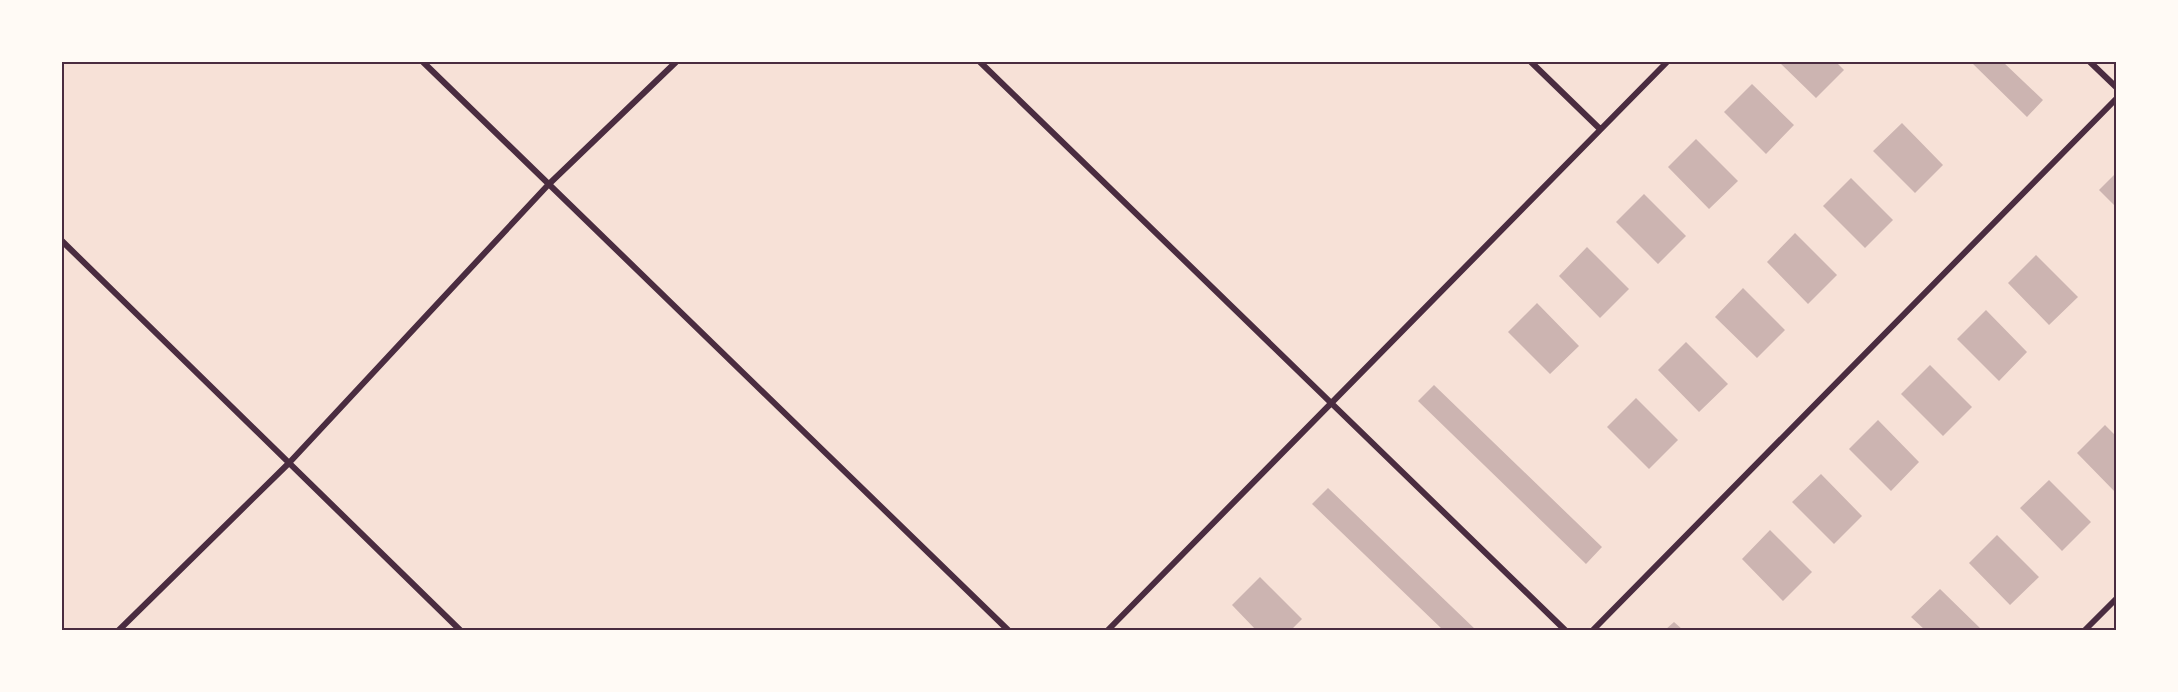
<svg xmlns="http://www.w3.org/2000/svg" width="2178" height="692" viewBox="0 0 2178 692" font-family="Merriweather,serif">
  <rect width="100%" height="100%" fill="#f7e1d7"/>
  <path fill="#ccb4b1" d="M1779 62H1836L1844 70 1816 98Z
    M1971 62H2003L2043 100 2027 117Z
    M1752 84 1794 125 1766 154 1724 112Z
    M1902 123 1943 165 1915 193 1873 151Z
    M1696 139 1738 181 1709 209 1668 167Z
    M2115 174 2116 175V207L2099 190Z
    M1851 178 1893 220 1865 248 1823 206Z
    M1644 194 1686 236 1658 264 1616 222Z
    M1795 233 1837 275 1808 304 1767 262Z
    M1587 247 1629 289 1600 318 1559 276Z
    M2036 255 2078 297 2049 325 2008 283Z
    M1743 288 1785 330 1757 358 1715 317Z
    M1537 303 1579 346 1550 374 1508 332Z
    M1986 310 2027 352 1999 381 1957 339Z
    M1686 342 1728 384 1699 412 1658 370Z
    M1930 365 1972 407 1943 436 1901 394Z
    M1434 385 1602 547 1586 564 1418 401Z
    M1636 398 1678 440 1649 469 1607 427Z
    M1878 420 1919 462 1891 491 1849 449Z
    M2105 425 2116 436V493L2077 453Z
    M1821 474 1862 516 1834 544 1792 502Z
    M2049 480 2091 522 2062 551 2020 508Z
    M1328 488 1476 630H1443L1312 504Z
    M1770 530 1812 572 1783 601 1742 559Z
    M1997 535 2039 577 2010 605 1969 563Z
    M1260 577 1302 619 1291 630H1256L1232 605Z
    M1940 589 1982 630H1925L1911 617Z
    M1674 622 1683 630H1665Z"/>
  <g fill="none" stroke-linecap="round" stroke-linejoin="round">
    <path stroke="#4a2c40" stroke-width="6" d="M423 62 1008 630
      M980 62 1565 630
      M1531 62 1600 129
      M2090 62 2116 87
      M62 241 460 630
      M119 630 289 463 548 185 676 62
      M1108 630 1667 62
      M1593 630 2116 99
      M2085 630 2116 599"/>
  </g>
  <rect width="2178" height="692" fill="none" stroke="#fffaf5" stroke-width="126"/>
  <rect x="63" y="63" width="2052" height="566" fill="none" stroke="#4a2c40" stroke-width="2"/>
</svg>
